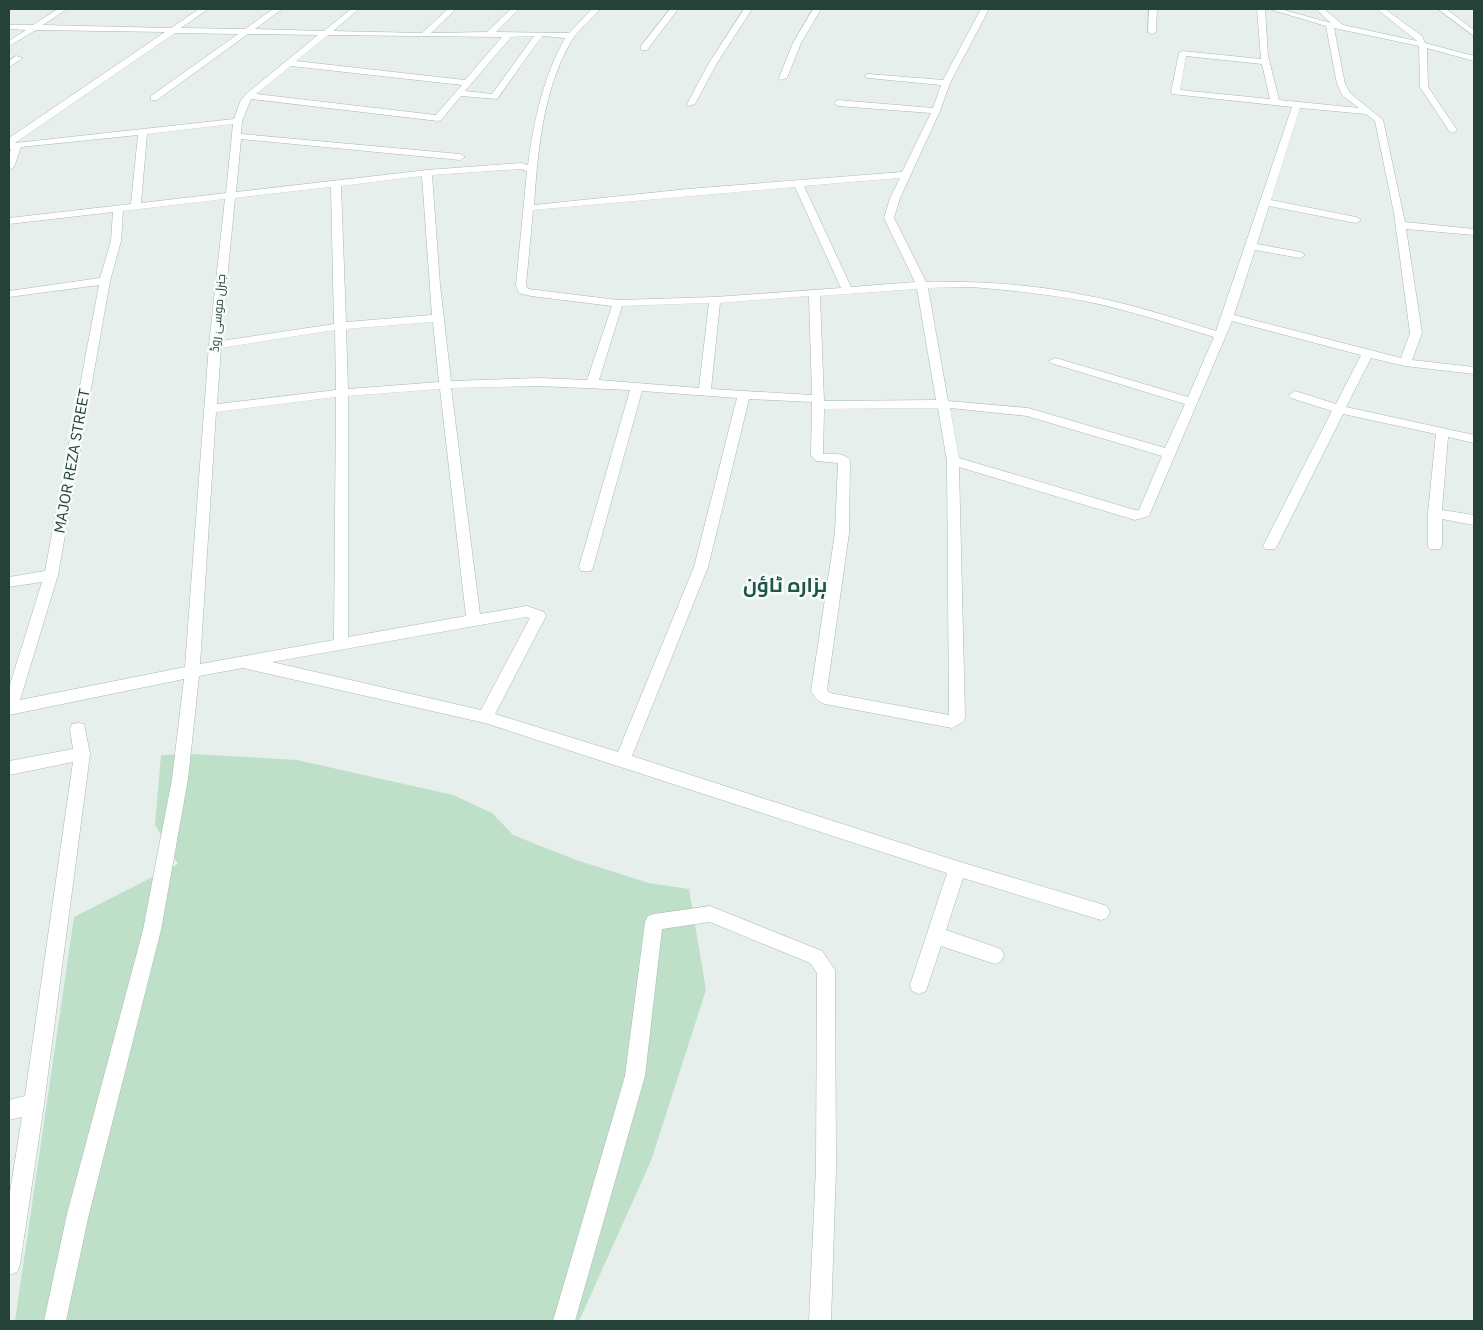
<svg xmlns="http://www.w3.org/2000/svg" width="1483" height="1330" viewBox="0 0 1483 1330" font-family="'IBM Plex Sans',Cairo,sans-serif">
  <rect width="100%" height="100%" fill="#e6efeb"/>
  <path fill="#bfe0c8" d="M194 754 297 760 453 795 492 813 513 835 576 860 649 883 689 889 706 990 651 1161 579 1321H15L74 917 178 864 155 825 161 755Z"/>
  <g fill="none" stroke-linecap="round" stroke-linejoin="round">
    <g stroke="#a8b8b2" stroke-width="1">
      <path id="minor" d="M58 9H67L43 25 171 28 199 9H208L181 28 245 29 273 9H282L255 29 324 31 351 9H359L333 31 422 33 448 9H456L431 33 487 32 511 9H519L496 32 569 33 592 9H600C592 20 579 28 572 40 543 89 538 149 534 205L688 189 902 172 931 113 838 106 834 103 838 100 933 108 941 85 868 78 864 76 868 74 943 80 981 9H989L950 83 940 111 900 198 894 218 926 282C979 281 1032 284 1084 295 1129 303 1173 318 1216 331L1292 107 1172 94 1171 92 1179 53 1183 51 1261 59 1257 9H1265L1268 56 1279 100 1359 108 1343 96 1337 84 1326 26 1269 9H1280L1331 23 1316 9H1324L1343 25 1417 41 1377 9H1385L1422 36 1425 43 1474 56V61L1427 48 1428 87 1457 130 1453 133 1450 132 1420 87 1419 46 1334 28 1345 84 1350 93 1383 120 1405 222 1474 229V235L1406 229 1422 333 1412 360 1474 367V374L1405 366 1371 358 1346 407 1474 435V443L1448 437 1442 510 1474 515V525L1442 519V546L1440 549H1430L1428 546V513L1436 434 1343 414 1277 546 1275 549H1265L1263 546 1332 411 1291 398 1289 395 1295 391 1336 404 1361 355 1232 321 1149 516 1135 520 959 467 965 718 963 722 952 728 825 704C818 702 815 697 811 691L835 533 838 463 816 461 811 455 812 402 749 399 708 567 632 756 957 861 1101 904 1107 906 1110 912 1107 918 1101 920 963 878 946 930 1001 949 1004 955 1001 961 995 964 941 946 926 991 919 994 912 991 910 985 947 873 485 723 243 668 199 676 188 779 161 930 89 1214 66 1321H44L67 1214 143 930 172 779 184 679 9 715V688L42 582 9 587V577L45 571 99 285 9 297V291L100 278 111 241 113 212 9 224V218L131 204 138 135 21 147 14 167 9 170V155L11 149H9V138L165 32 36 30 9 46V41L26 30 9 29V25H33ZM175 33 238 34 151 96V100H157L248 34 318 35 246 94 240 102 234 119 15 143ZM328 35 502 37 465 80 296 61ZM534 36 492 94 465 91 511 37ZM542 36 565 38C543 78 534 120 528 165L521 163 427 170 236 192 241 139 460 160 465 157 460 154 241 134 242 121 251 99 438 121 441 120 461 96 497 99ZM1186 56 1262 64 1270 99 1180 90ZM291 66 462 85 436 115 256 94ZM1300 108 1366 114 1375 121 1394 213 1410 333 1401 358 1234 315 1255 250 1300 258 1305 255 1300 252 1257 244 1269 206 1356 223 1361 220 1356 217 1271 200ZM233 124 226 193 141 203 147 134ZM521 169 527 171 516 285 519 293 531 296 612 306 587 380 538 378 451 381 440 285 432 175ZM422 176 432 315 346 322 341 186ZM900 178 890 198 884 218 915 282 851 287 804 186ZM331 187 334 324 221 341 235 198ZM795 187 841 288 715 297 618 300 528 289 526 285 533 210ZM225 199 209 345 185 667 20 700 58 575 110 281 121 241 123 211ZM971 287C1009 290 1047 294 1085 301 1128 310 1171 324 1214 337L1188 397 1059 359 1055 358 1049 361 1051 363 1185 404 1165 448 1028 408 948 401 928 288ZM917 289 936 400 824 401 820 296ZM809 296 812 395 711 389 720 303ZM709 303 699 388 599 380 622 306ZM433 322 439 382 348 389 346 329ZM335 330 336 390 217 404 221 348ZM538 386 630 390 579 567 581 571H591L593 567 642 391 737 398 694 567 618 752 495 714 546 616 544 612 527 606 480 614 451 388ZM440 389 466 616 348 637V396ZM336 397 334 640 200 664 216 412ZM938 408 947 461 949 715 830 693 827 690 849 533 850 461C844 452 833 454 823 454L824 409ZM950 408 1027 416 1162 456 1139 510H1135L959 458ZM526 617 530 618 481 710 272 662Z
        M670 9H678L647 50H641V46Z
        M744 9H752L717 63 695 104 688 106 687 104 709 63Z
        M813 9H821L801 43 787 78 780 80 779 78 793 43Z
        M1149 9H1157L1156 32 1152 34 1148 32Z
        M1438 9H1446L1474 30V36Z
        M16 56 23 58 9 67V61Z
        M78 723 84 724 90 754 44 1104 20 1264 17 1272 9 1275V1198L22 1117 9 1120V1100L25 1096 73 762 9 775V761L73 749 70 729 72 724Z
        M710 906 822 951 835 970 836 1168 831 1321H809L816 1168 817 973 810 963 710 922 662 929 645 1076 575 1321H553L625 1076 645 922 648 916 654 914Z"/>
    </g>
    <use href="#minor" fill="#fff" fill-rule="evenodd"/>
  </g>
  <g text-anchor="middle" stroke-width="5" stroke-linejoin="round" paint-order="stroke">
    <g font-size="12" fill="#24423a" stroke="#f7fbf9">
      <text transform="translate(218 313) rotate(-85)" y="4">جنرل موسیٰ روڈ</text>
    </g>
    <g font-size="15" fill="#24423a" stroke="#f7fbf9">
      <text transform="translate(72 461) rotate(-80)" y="5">MAJOR REZA STREET</text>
    </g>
    <g font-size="20" font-weight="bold" fill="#1f5548" stroke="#f7fbf9">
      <text x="785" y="592">ہزارہ ٹاؤن</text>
    </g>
  </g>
  <rect width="1483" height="1330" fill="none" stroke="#24423a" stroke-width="20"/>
</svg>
